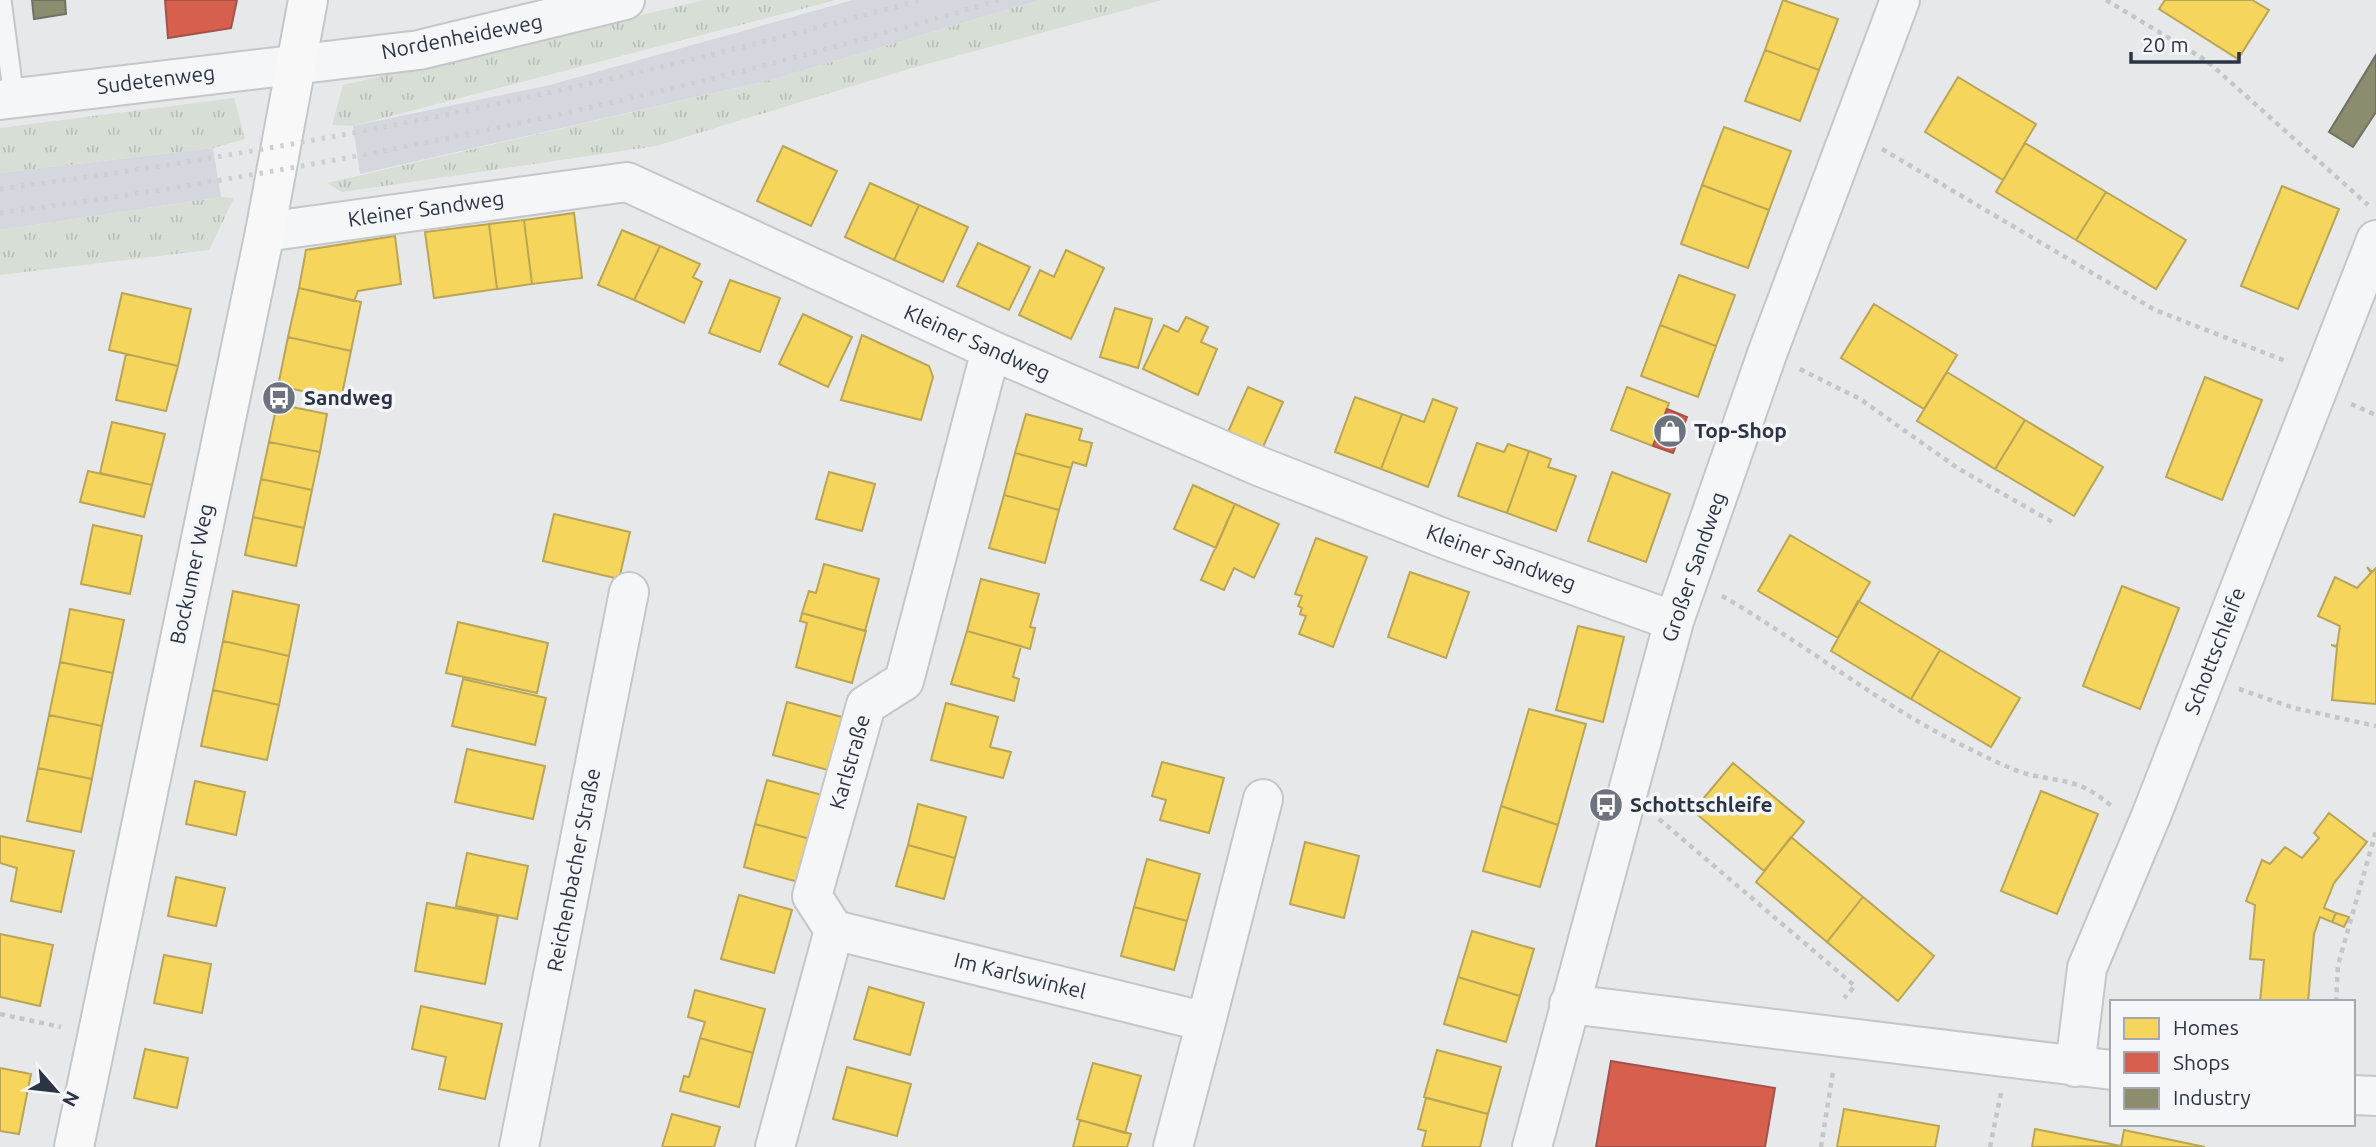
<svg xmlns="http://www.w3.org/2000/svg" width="2376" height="1147" viewBox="0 0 2376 1147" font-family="Ubuntu,sans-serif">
  <defs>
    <pattern id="grass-tufts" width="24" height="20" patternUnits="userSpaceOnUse" patternTransform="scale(1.75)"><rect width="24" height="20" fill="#d6ded6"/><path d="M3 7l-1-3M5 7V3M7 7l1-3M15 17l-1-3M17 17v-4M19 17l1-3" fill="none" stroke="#b8bfb9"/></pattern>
  </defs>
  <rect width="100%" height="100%" fill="#e6e8ea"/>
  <path fill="#d4d7dd" d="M853 0H1040L771 80 360 174 353 126 550 85Z
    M213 148 221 197 0 230V173Z"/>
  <path fill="url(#grass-tufts)" d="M705 0H836L353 126 332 125 343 85Z
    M1040 0H1162L905 70 656 146 342 192 327 183 771 80Z
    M234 98 245 139 213 148 0 173V128Z
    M221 197 234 198 209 250 0 275V230Z"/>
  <path fill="#f6d55c" stroke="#b9a555" stroke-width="2" d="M1783 0 1838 19 1819 70 1765 50Z
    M2165 0H2252L2269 10 2238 59 2159 9Z
    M1765 50 1819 70 1800 121 1745 101Z
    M1958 77 2036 124 2003 180 1925 132Z
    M1724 127 1791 151 1769 210 1702 185Z
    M2025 143 2106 192 2076 240 1996 192Z
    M783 146 837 171 811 226 757 201Z
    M870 183 919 205 894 260 845 237Z
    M1702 185 1769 210 1748 268 1681 244Z
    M2282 186 2339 209 2298 309 2241 286Z
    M2106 192 2186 240 2156 289 2076 240Z
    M919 205 968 227 943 282 894 260Z
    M574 213 582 278 532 284 524 220Z
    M524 220 532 284 497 289 489 224Z
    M489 224 497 289 434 298 425 232Z
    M622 230 660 246 634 300 598 285Z
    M395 236 401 284 358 291 354 301 299 288 306 250Z
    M978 243 1030 267 1009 310 957 286Z
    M660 246 700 264 693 277 702 282 684 323 634 300Z
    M1066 250 1104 268 1071 339 1019 315 1040 270 1054 277Z
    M1679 275 1735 295 1716 346 1660 325Z
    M730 280 780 298 760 352 709 333Z
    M299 288 361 302 351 351 288 337Z
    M122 293 191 309 178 366 109 350Z
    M1874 304 1957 355 1924 409 1841 358Z
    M1115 308 1152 319 1138 368 1100 357Z
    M803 314 852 337 828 387 779 364Z
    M1186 317 1208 327 1201 342 1217 349 1198 395 1143 369 1164 325 1178 332Z
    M1660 325 1716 346 1698 397 1641 376Z
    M862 335 929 366 933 377 921 420 841 400Z
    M288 337 351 351 341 399 278 386Z
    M126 354 178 366 166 411 116 400Z
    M1947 372 2025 420 1995 469 1917 421Z
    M2205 377 2262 400 2222 500 2166 477Z
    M1248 387 1283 402 1263 447 1228 432Z
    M1627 387 1669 403 1653 446 1611 430Z
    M1355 397 1402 414 1381 469 1335 452Z
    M1433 399 1457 408 1428 487 1381 469 1402 414 1424 422Z
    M277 404 327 414 320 452 269 442Z
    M1026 414 1082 429 1079 440 1092 443 1086 466 1073 462 1071 468 1015 453Z
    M2025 420 2103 467 2074 516 1995 469Z
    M112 422 165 434 152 485 100 473Z
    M269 442 320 452 312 490 261 479Z
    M1477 443 1504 452 1508 444 1529 451 1507 513 1458 496Z
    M1529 451 1551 459 1548 467 1576 476 1556 531 1507 513Z
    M1015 453 1071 468 1059 510 1004 495Z
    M88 471 152 485 144 517 80 502Z
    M829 472 875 484 862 531 816 519Z
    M1612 472 1670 494 1646 562 1588 541Z
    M261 479 312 490 304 528 253 517Z
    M1193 485 1235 504 1216 548 1174 529Z
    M1004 495 1059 510 1045 563 989 548Z
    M1235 504 1279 524 1254 578 1234 568 1224 590 1201 580Z
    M554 514 630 532 619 579 543 561Z
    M253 517 304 528 296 566 245 555Z
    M93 525 142 536 130 594 81 584Z
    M1790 535 1870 582 1838 638 1758 591Z
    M1316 538 1367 557 1333 647 1299 634 1306 616 1300 614 1302 608 1298 606 1302 596 1295 594Z
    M824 564 879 579 865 631 802 613 809 591 816 593Z
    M2367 567 2372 572 2376 568V704L2332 700 2337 647 2331 645 2337 646 2340 626 2318 616 2335 577 2357 588 2371 573Z
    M1410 572 1469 592 1446 658 1388 637Z
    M981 579 1039 594 1030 627 1035 628 1030 649 967 631Z
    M2122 586 2179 608 2140 709 2083 686Z
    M233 591 299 605 289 656 223 641Z
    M1858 601 1940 650 1911 699 1831 651Z
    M70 609 124 620 113 673 60 662Z
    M802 613 866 631 852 683 796 667 807 623 800 621Z
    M458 622 548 643 537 693 446 673Z
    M1578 626 1624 637 1603 722 1556 710Z
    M967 631 1021 646 1013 677 1019 679 1014 701 951 684Z
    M223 641 289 656 279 705 213 690Z
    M1940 650 2020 698 1991 747 1911 699Z
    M60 662 113 673 102 726 49 715Z
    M463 679 546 698 535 745 452 726Z
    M213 690 279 705 267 760 201 746Z
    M787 702 842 717 828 770 773 755Z
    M946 703 998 717 990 747 1011 752 1003 778 931 760Z
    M1529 709 1586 724 1558 825 1501 806Z
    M49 715 102 726 92 779 38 768Z
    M467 749 545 766 533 819 455 802Z
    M1162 762 1224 778 1209 833 1160 820 1166 800 1152 796Z
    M1733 763 1804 822 1764 871 1693 811Z
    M38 768 92 779 81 832 27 821Z
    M767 780 822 795 810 839 755 824Z
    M195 781 245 792 236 835 186 824Z
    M2041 791 2098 814 2057 914 2001 891Z
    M918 804 966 817 955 858 908 845Z
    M1501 806 1558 825 1540 887 1483 871Z
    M2329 813 2367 842 2334 883 2324 908 2336 913 2332 922 2320 917 2314 934 2308 1002H2260L2264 960 2250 959 2255 905 2246 901 2262 860 2270 864 2285 847 2302 858 2319 838 2314 833Z
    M755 824 810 839 798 882 744 867Z
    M0 836 74 851 61 912 11 901 17 868 0 863Z
    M1791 837 1863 897 1827 942 1756 882Z
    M1305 842 1359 856 1344 918 1290 904Z
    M908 845 955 858 944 899 896 886Z
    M467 853 528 866 517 919 456 906Z
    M1147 859 1200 874 1187 921 1134 907Z
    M176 877 225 888 216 926 168 916Z
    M739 895 792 910 774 973 721 959Z
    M1863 897 1934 956 1898 1001 1827 942Z
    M427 903 498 916 485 984 415 971Z
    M1134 907 1187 921 1174 970 1121 956Z
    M2336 913 2349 917 2344 927 2332 922Z
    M1472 931 1534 949 1520 996 1458 977Z
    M0 934 53 945 40 1006 0 997Z
    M164 955 211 964 202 1013 154 1003Z
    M1458 977 1520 996 1506 1042 1444 1024Z
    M869 987 924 1003 910 1055 854 1039Z
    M695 990 765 1009 753 1053 700 1038 705 1022 688 1017Z
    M421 1006 502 1024 485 1099 439 1089 446 1057 412 1049Z
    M700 1038 753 1053 739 1107 680 1091 684 1076 689 1077Z
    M145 1049 188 1058 177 1108 134 1098Z
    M1437 1050 1501 1067 1488 1114 1424 1097Z
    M1093 1063 1141 1076 1125 1133 1077 1119Z
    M847 1067 911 1084 897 1136 833 1119Z
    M0 1068 31 1074 19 1134 0 1131Z
    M1426 1098 1488 1114 1480 1147H1422L1426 1131 1418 1129Z
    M1844 1109 1939 1126 1935 1147H1837Z
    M672 1114 720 1127 714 1147H662Z
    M1080 1120 1131 1134 1127 1147H1073Z
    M2035 1129 2121 1146 2032 1147Z
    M2124 1130 2205 1147H2121Z"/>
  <path fill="#d6604d" stroke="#a3534b" stroke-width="2" d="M165 0H237L231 28 168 38Z
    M1667 409 1687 417 1673 453 1653 446Z
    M1611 1061 1775 1088 1765 1147H1596Z"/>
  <path fill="#8c8c6e" stroke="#6f7262" stroke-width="2" d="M32 0H65L66 14 34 19Z
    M2376 55V112L2353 147 2329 132Z"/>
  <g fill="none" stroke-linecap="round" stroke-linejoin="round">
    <g stroke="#c4c6c8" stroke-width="23">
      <path id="lane" d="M1 0 14 98"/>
    </g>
    <g stroke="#c4c6c8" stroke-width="42">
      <path id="street" d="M0 100 419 50 625 0
        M265 232 627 182 991 350 1261 467 1448 540 1674 621
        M834 930 1206 1022 1173 1147
        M1569 1004 2112 1070
        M1206 1022 1263 799
        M2075 1067 2087 968 2151 816 2376 240
        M2353 1095 2376 1096
        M519 1147 629 592
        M775 1147 834 930 812 896 866 705 904 681 991 350
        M1532 1147 1674 621 1767 354 1900 0"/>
    </g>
    <g stroke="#c4c6c8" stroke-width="42">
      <path id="secondary" d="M74 1147 265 232 308 0"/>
    </g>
    <path stroke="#c5c6ca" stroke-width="4.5" stroke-dasharray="5 5" stroke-linecap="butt" d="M2106 0 2207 61 2368 205
      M1882 149 2155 310 2288 362
      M1800 369 1860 399 1959 469 2056 524
      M2351 404 2376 415
      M1722 596C1806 644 1883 708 1972 750 1990 759 2012 770 2031 775 2070 783 2081 780 2114 808
      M2239 689 2294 708 2376 726
      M1659 819 1855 986 1844 998
      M2336 1002 2338 965 2376 831
      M0 1014 61 1027
      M1821 1147 1833 1072
      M1990 1147 2001 1093"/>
    <use href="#lane" stroke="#f5f6f7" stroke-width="19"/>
    <use href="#street" stroke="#f5f6f7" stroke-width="38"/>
    <use href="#secondary" stroke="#f8f8f8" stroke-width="38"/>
    <path stroke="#cecfd2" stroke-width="5" stroke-dasharray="3.5 7" stroke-linecap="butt" d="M0 189C315 148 613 85 920 0
      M0 213C339 168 672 98 999 0"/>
  </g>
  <defs>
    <g id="bus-disc" transform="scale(1.75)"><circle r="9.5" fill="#6c737f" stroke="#f4f6f9"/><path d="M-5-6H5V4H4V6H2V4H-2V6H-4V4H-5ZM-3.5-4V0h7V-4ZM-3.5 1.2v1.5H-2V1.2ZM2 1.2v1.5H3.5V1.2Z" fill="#fff"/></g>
    <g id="shop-disc" transform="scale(1.75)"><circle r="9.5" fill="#6c737f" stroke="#f4f6f9"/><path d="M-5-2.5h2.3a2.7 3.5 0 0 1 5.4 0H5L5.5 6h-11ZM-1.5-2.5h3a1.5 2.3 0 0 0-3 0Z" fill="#fff"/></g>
  </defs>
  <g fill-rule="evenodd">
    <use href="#bus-disc" x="279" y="398"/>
    <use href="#shop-disc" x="1670" y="431"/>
    <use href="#bus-disc" x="1606" y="805"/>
  </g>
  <g text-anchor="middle" stroke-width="7" stroke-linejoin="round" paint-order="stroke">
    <g font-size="21" fill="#2b3445" stroke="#f4f6f9">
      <text transform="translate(462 37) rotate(-11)" y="7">Nordenheideweg</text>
      <text transform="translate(156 80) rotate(-7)" y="7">Sudetenweg</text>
      <text transform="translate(426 209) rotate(-8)" y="7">Kleiner Sandweg</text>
      <text transform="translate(977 343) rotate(24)" y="7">Kleiner Sandweg</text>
      <text transform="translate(1501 558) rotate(20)" y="7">Kleiner Sandweg</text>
      <text transform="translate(1694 567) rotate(-71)" y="7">Großer Sandweg</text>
      <text transform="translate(192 574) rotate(-78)" y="7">Bockumer Weg</text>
      <text transform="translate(2215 651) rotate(-69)" y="7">Schottschleife</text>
      <text transform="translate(850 762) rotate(-74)" y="7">Karlstraße</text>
      <text transform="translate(574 870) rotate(-79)" y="7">Reichenbacher Straße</text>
      <text transform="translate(1020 976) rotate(14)" y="7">Im Karlswinkel</text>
    </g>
    <g font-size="21" font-weight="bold" fill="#2b3445" stroke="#f4f6f9" text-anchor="start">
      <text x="304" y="405">Sandweg</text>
      <text x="1694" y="438">Top-Shop</text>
      <text x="1630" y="812">Schottschleife</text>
    </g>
  </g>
  <rect x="2110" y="1000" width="245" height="126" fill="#f4f6f9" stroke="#a4a8b1" stroke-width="2"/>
  <rect x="2124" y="1018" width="35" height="21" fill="#f6d55c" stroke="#a4a8b1" stroke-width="2"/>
  <text x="2173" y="1035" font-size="21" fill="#2b3445">Homes</text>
  <rect x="2124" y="1052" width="35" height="21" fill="#d6604d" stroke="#a4a8b1" stroke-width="2"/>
  <text x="2173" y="1070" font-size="21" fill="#2b3445">Shops</text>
  <rect x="2124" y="1088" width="35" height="21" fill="#8c8c6e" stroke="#a4a8b1" stroke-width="2"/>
  <text x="2173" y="1105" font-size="21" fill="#2b3445">Industry</text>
  <g transform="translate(56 1091) rotate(118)" stroke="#f4f6f9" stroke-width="5" paint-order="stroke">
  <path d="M0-5L12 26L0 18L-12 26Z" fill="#2b3445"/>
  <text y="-10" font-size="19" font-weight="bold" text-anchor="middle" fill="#2b3445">N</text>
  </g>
  <path d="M2131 52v10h108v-10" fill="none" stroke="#2b3445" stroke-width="3.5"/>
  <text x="2142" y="52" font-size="21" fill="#2b3445" stroke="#f4f6f9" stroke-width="5" paint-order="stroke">20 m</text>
</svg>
